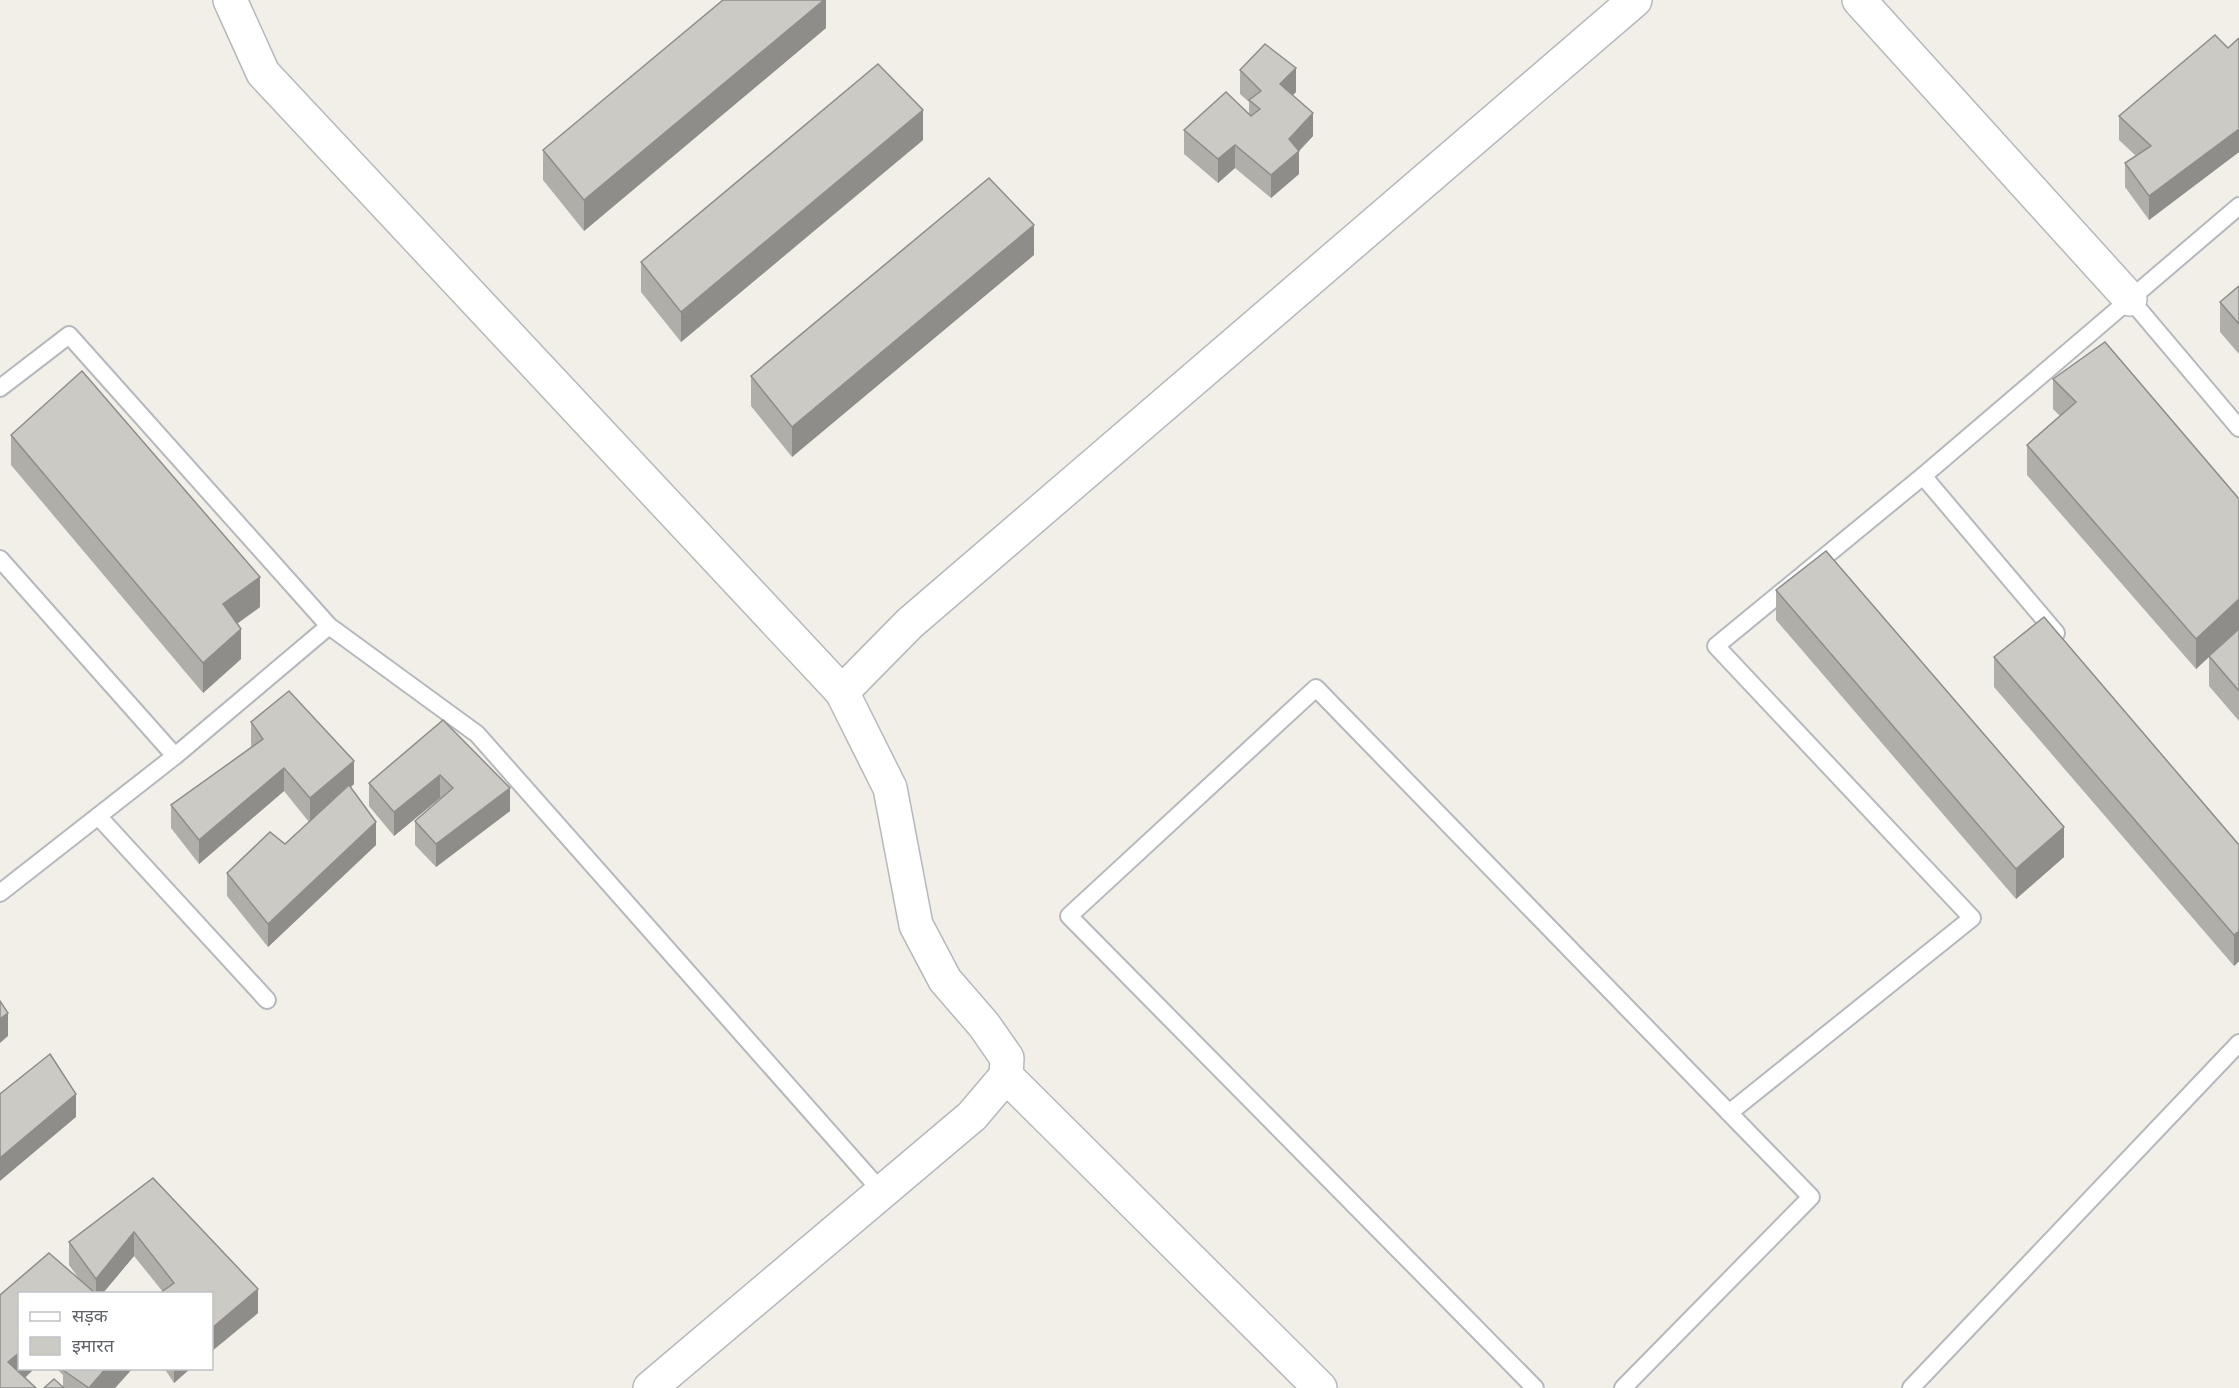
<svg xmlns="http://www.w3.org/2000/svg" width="2239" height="1388" viewBox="0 0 2239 1388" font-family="Manrope,'Noto Sans Devanagari',sans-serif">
  <rect width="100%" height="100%" fill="#f1efe8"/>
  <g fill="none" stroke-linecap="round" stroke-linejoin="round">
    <g stroke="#b5b8bc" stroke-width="20">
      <path id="service" d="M2130 299 2239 428
        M0 388 69 335 329 626
        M1923 476 2056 633
        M0 559 175 756 329 626 477 734 882 1192
        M98 816 267 1000
        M0 893 175 756
        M1729 1113 1972 918 1716 646 1923 476 2239 206
        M1535 1388 1069 916 1316 688 1811 1197 1623 1388
        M1911 1388 2239 1043"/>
    </g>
    <g stroke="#b5b8bc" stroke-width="36">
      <path id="minor" d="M230 0 263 73 842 692 890 788 916 925 945 980 984 1025 1007 1058 1006 1076 972 1116 650 1388
        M1859 0 2130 299
        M842 692 910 623 1635 0
        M1006 1076 1320 1388"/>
    </g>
    <use href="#service" stroke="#fff" stroke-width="16"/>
    <use href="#minor" stroke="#fff" stroke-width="33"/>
  </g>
  <path fill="#afaea9" d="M826 0V28L584 231 543 180V150Z
    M2239 38V152L2149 220 2125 187V163L2136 156 2119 140V116L2228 48Z
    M1240 70 1296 92 1292 95 1313 136 1299 151V174L1271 198 1235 168 1218 183 1184 154V130L1249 114V102L1240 94Z
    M923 140 681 342 641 292V262Z
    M1034 255 792 457 751 406V376Z
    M2239 286V354L2220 332V302Z
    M2105 342 2239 629V721L2209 686V657L2196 669 2027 475V445L2060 416 2053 409V379Z
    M11 435 260 607 237 623 241 659 203 693 11 465Z
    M1776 590 2064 857 2016 899 1776 620Z
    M1994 657 2239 845V961L2234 966 1994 687Z
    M443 720 510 811 436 867 415 845V821L441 799 440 798 394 836 369 806V783Z
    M251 722 354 784 350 788 376 845 268 947 227 896V873L285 844 309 822 284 791 199 864 171 828V805L252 747 251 746Z
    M153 1178 258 1289V1313L212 1351V1293H160L163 1292 134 1256 103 1293H20V1368H35L25 1378 36 1388H0V1295L49 1253 80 1280 69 1265V1242Z
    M56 1368H133L115 1388H44L63 1387V1375Z
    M164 1368H191L174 1383Z"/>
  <path fill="#8f8d8a" d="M824 0H826V28L584 231V200Z
    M1296 68V92L1280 108V84Z
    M923 110V140L681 342V312Z
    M1313 113V136L1299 151V174L1271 198V175L1289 139Z
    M2239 129V152L2149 220V196Z
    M1235 145V168L1218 183V159Z
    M1034 225V255L792 457V427Z
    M260 577V607L223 634V604Z
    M2239 599V629L2196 669V639Z
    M241 629V659L203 693V663Z
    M354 761V784L310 822V798Z
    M284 768V791L199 864V840Z
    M440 775V798L394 836V812Z
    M510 788V811L436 867V844Z
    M376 822V845L268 947V924Z
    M2064 827V857L2016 899V869Z
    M2239 931V961L2234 966V935Z
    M8 1013V1036L0 1043V1019Z
    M76 1094V1117L0 1181V1158Z
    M134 1232V1256L103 1293H96V1279Z
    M258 1289V1313L212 1351V1328Z
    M20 1352V1368H35L13 1388 8 1362Z
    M106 1368H133L115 1388H89Z
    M174 1368H191L174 1383Z"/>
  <path fill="#cccac5" stroke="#8f8d8a" stroke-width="1.5" d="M723 0H824L584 200 543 150Z
    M2215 35 2228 48 2239 38V129L2149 196 2125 163 2151 146 2119 116Z
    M1265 44 1296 68 1280 84 1313 113 1289 139 1299 151 1271 175 1235 145 1218 159 1184 130 1226 92 1251 116 1260 109 1249 100 1261 91 1240 70Z
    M878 64 923 110 681 312 641 262Z
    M989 178 1034 225 792 427 751 376Z
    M2239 286V324L2220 302Z
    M2105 342 2239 499V599L2196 639 2027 445 2076 402 2053 379Z
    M82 371 260 577 223 604 241 629 203 663 11 435Z
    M1826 551 2064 827 2016 869 1776 590Z
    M2044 617 2239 845V931L2234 935 1994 657Z
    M2239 629V691L2209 656Z
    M289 691 354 761 310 798 284 768 199 840 171 805 263 739 251 722Z
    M443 720 510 788 436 844 415 821 453 788 440 775 394 812 369 783Z
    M349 785 376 822 268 924 227 873 270 832 285 844Z
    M0 1001 8 1013 0 1019Z
    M50 1054 76 1094 0 1158V1094Z
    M153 1178 258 1289 212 1328V1293H160L174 1283 134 1232 96 1279 69 1242Z
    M49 1253 95 1293H20V1352L8 1362 36 1388H0V1295Z
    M65 1368H106L89 1388 63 1370Z
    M54 1379 64 1388H44Z"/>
  <rect x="18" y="1292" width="195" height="78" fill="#ffffff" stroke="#bfc1c3" stroke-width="1.5"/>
  <rect x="30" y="1312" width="30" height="9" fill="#ffffff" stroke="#bfc1c3" stroke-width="1.5"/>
  <text x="72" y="1322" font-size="18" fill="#5f6368">सड़क</text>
  <rect x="30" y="1337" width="30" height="18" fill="#cccac5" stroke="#bfc1c3" stroke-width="1.5"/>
  <text x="72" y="1352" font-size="18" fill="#5f6368">इमारत</text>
</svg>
